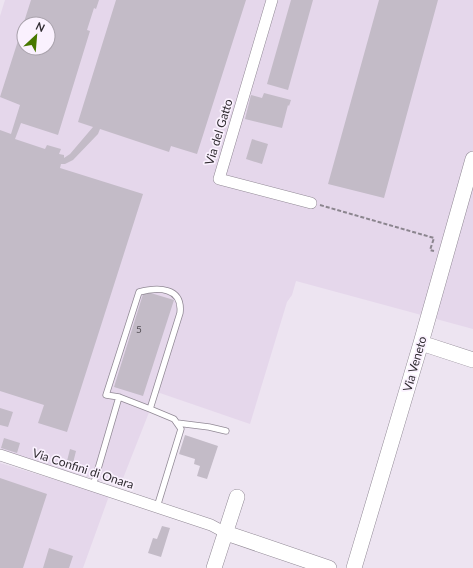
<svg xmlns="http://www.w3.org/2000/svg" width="473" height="568" viewBox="0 0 473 568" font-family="Lato,sans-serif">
  <rect width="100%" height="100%" fill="#ede4f1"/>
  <path fill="#e5d7eb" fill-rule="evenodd" d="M5 0H473V329L296 281 292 295 287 302 250 424 157 392 120 486 45 465 0 449V16ZM24 24H48V48H24Z
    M0 463 109 496 83 568H0Z"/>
  <path fill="#c3bbc7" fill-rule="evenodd" d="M31 0H99L96 9 94 8 87 30 90 31 58 135 21 123 15 139 45 149 47 145 61 149 59 154 64 155V158L70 154 93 127 78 122 116 0H246L197 154 171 146 169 152 100 129 98 134 73 160 65 164H61L60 168 143 194 67 432 38 423 44 405 0 391V130L11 134 20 105 0 97ZM24 24H48V48H24Z
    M291 0H313L288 90 267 84Z
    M379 0H438L384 198 328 184Z
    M264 93 291 100 289 106 288 105 282 128 245 119 251 95 262 98Z
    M252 139 268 144 262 164 246 159Z
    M144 291 174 300 143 396 114 387Z
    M0 408 13 412 8 427 0 425Z
    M185 435 218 446 207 479 197 476 200 466 194 464 195 459 179 454Z
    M4 438 20 443 17 453 1 448Z
    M70 449 76 451 73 463 67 461Z
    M0 478 47 494 23 568H0Z
    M162 526 170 528 161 557 148 553 153 538 157 539Z
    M49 548 73 556 69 568H43Z"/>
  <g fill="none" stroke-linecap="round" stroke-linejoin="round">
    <g stroke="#918995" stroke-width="7">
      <path id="lane" d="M150 409 174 419 181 429 157 507
        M177 423 209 427 226 431
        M93 486 119 397 150 409 180 313C183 287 158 287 139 292L106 395 119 397"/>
    </g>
    <g stroke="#918995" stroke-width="12">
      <path id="street" d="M272 0 219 179 311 203
        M0 455 211 525 226 533"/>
    </g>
    <g stroke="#918995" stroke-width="16">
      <path id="secondary" d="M421 343 473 360
        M226 533 329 568
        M214 568 237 497
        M354 568 421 343 473 159"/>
    </g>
    <path stroke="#8b858e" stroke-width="2" stroke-dasharray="4 2" stroke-linecap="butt" d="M320 205 434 238 430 250 434 251"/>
    <use href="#lane" stroke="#fff" stroke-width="5.5"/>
    <use href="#street" stroke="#fff" stroke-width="11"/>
    <use href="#secondary" stroke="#fff" stroke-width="15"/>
  </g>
  <g text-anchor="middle" stroke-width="3.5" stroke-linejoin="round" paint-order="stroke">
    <g font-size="10" fill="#544f56">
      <text x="139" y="333">5</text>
    </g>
    <g font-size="12" fill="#2f2b30" stroke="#faf1fe">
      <text transform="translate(219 132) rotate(-73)" y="4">Via del Gatto</text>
      <text transform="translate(415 364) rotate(-74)" y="4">Via Veneto</text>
      <text transform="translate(83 469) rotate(18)" y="4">Via Confini di Onara</text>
    </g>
  </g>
  <g transform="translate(36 36) rotate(26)"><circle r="19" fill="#faf1fe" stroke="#a9a2ac"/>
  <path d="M0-3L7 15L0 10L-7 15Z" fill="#477800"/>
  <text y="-6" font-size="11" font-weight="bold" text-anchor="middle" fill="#2f2b30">N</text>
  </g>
</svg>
